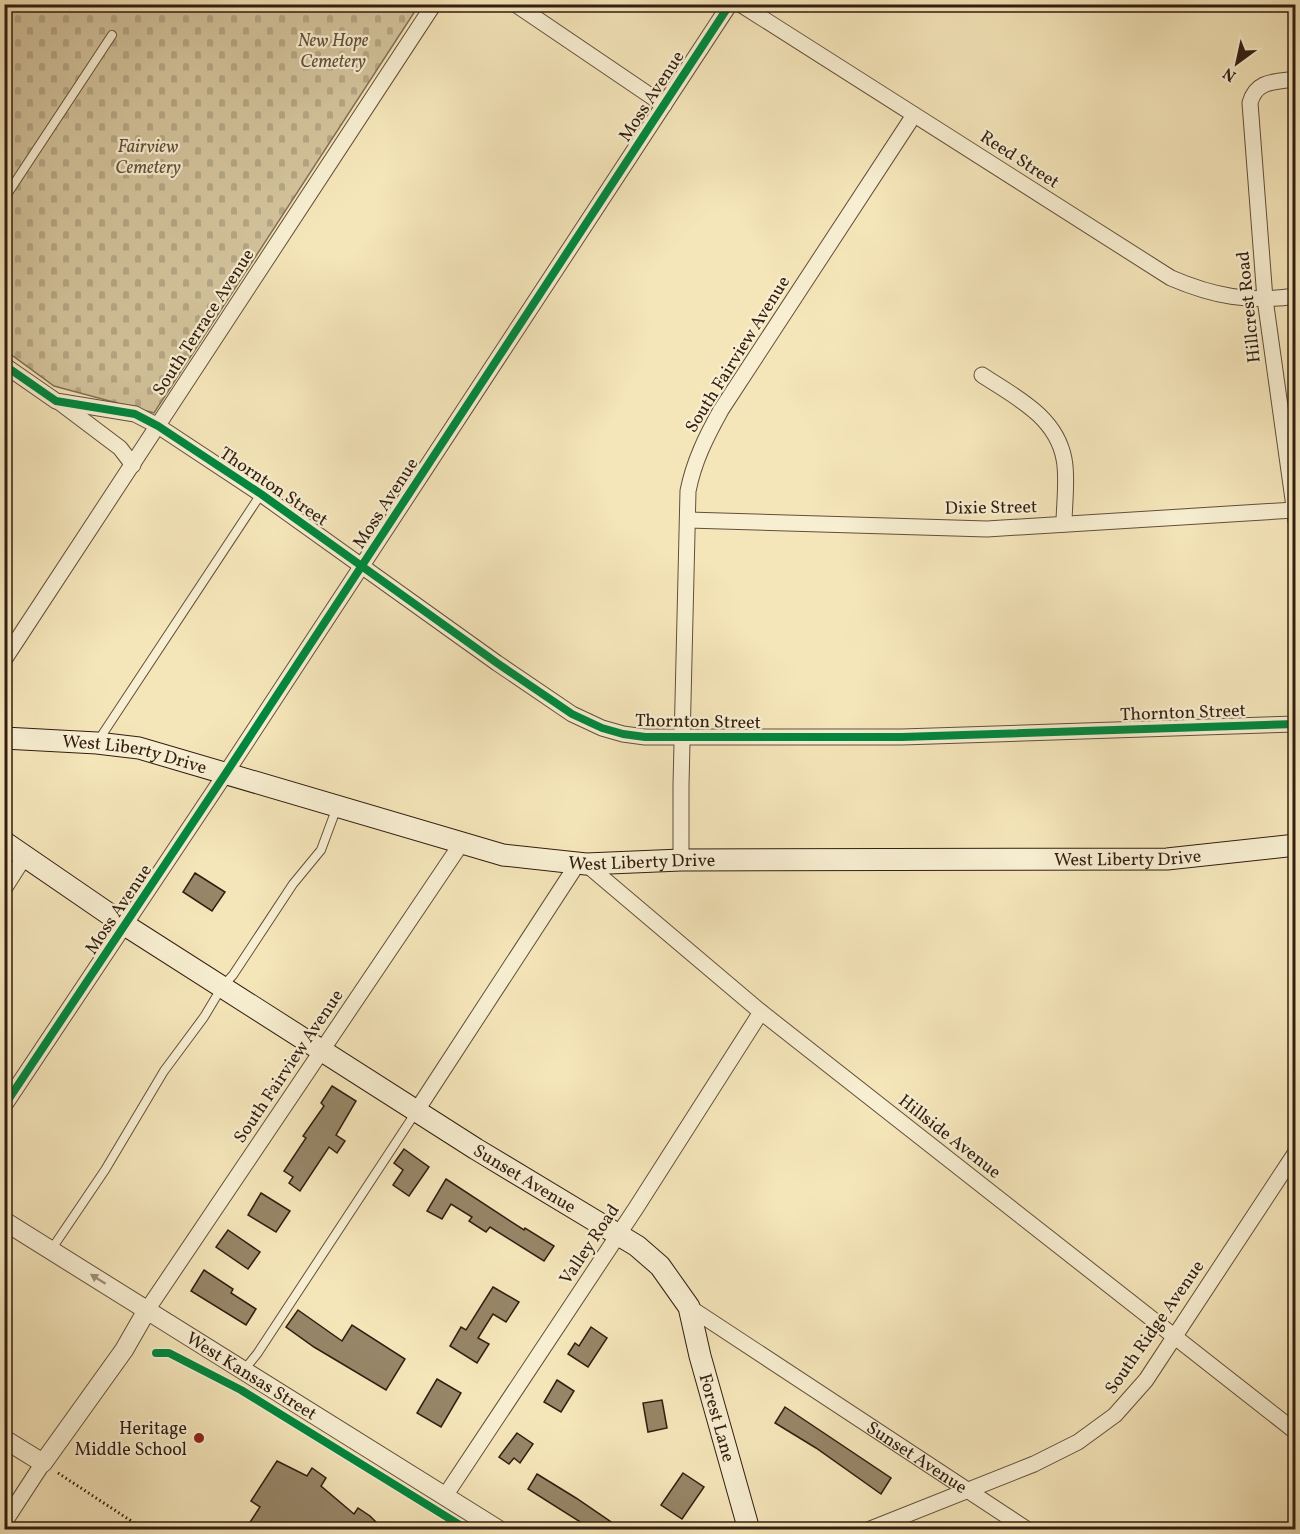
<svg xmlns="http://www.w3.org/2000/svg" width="1300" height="1534" viewBox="0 0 1300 1534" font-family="Vollkorn,serif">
  <defs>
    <pattern id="cemetery-stones" width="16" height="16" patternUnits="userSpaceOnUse" patternTransform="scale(1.5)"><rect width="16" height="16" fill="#d4c49d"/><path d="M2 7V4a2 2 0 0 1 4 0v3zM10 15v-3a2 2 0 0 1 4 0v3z" fill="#b6a886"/></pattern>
  </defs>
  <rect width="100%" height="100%" fill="#f5e6ba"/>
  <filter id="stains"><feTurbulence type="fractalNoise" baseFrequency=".00333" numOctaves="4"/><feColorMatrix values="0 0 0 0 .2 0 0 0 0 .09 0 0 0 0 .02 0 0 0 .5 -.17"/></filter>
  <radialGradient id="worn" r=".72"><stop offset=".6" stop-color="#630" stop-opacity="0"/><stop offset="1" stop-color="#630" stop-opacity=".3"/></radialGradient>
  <path fill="url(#cemetery-stones)" stroke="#837056" stroke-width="1.5" d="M5 5H419L154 413 54 386 5 350Z"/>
  <path fill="#978668" stroke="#321d10" stroke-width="1.5" d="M195 873 225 892 212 911 183 892Z
    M332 1086 356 1101 336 1135 345 1141 337 1153 329 1147 300 1191 289 1183 293 1177 284 1171 306 1138 303 1136 324 1106 321 1103Z
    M404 1149 429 1167 409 1196 393 1185 403 1170 394 1163Z
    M446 1179 524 1230 525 1228 554 1246 544 1261 490 1227 486 1232 469 1221 472 1217 451 1204 442 1219 427 1211Z
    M261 1193 290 1211 276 1232 248 1215Z
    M228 1230 260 1252 248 1269 216 1247Z
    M204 1270 233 1289 231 1293 256 1309 246 1325 191 1291Z
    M493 1287 519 1302 506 1322 493 1314 478 1338 489 1344 477 1363 450 1346 461 1327 466 1330Z
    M298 1310 342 1341 352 1325 405 1359 386 1390 314 1347 286 1327Z
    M591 1327 607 1338 588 1367 568 1354 575 1343 579 1346Z
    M437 1379 461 1393 441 1427 417 1413Z
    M557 1380 574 1391 561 1412 544 1402Z
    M662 1400 667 1428 648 1432 643 1403Z
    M785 1407 891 1478 881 1494 816 1448 775 1423Z
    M517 1433 533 1444 520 1463 514 1458 509 1464 499 1457Z
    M277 1461 307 1476 312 1468 326 1478 321 1486 354 1514 358 1508 370 1516 384 1530H245L260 1507 251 1501Z
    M683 1473 704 1487 682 1519 661 1505Z
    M537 1474 576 1498 623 1530H593L528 1489Z"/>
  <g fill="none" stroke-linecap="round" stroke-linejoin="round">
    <g stroke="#634f3a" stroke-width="10">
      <path id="service" d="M4 199 112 35
        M98 741 261 494
        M51 1250 105 1170 164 1071 204 1017 222 987 233 975 293 884 321 850 337 807
        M244 1370 257 1354 416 1112"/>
    </g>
    <g stroke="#634f3a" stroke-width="17">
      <g id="minor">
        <path d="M515 4 664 105"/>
        <path d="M740 4 1171 278C1213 296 1249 303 1296 296"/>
        <path d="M1296 79C1275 82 1256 80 1250 103L1265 299 1296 521"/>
        <path d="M4 365 56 401 135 414 158 426 261 494 497 663 572 714 602 728 623 734 645 737H902L1296 724"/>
        <path d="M982 375C1015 397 1056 416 1064 459 1068 478 1064 505 1064 524"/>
        <path d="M59 402 120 448 133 465"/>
        <path d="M688 520 987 529 1294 510"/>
        <path d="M4 660 434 4"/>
        <path d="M681 860V785L688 491C694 461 706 437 721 410L914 115"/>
        <path d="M586 864 761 1012 1296 1432"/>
        <path d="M4 889 25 856"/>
        <path d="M4 1106 226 773 730 4"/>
        <path d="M417 1110 578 863"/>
        <path id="s1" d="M689 1307 1028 1530"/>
        <path d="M147 1310 461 844"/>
        <path d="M445 1496 636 1208 761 1012"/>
        <path d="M4 1523 43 1463"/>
        <path d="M868 1530 1034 1464 1078 1442 1115 1415 1146 1380 1296 1152"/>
      </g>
    </g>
    <g stroke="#634f3a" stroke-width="20">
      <g id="tertiary">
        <path id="s2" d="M4 1221 499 1530"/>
        <path d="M4 1439 43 1463 124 1350 147 1310"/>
      </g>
    </g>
    <g stroke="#321d10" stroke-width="23">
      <g id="secondary">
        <path id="s3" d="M4 738 97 743 139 748 503 855 586 864 681 860 1167 859 1296 845"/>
        <path id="s4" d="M4 842 125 925 476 1149 637 1246 660 1266 689 1307 700 1356 749 1530"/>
      </g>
    </g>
    <path stroke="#321d10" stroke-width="3" stroke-dasharray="1.5 3" stroke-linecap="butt" d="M58 1473 145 1530"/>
    <use href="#service" stroke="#f8efd2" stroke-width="8"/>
    <use href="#minor" stroke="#f8efd2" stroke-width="15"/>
    <use href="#tertiary" stroke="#f8efd2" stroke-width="18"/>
    <use href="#secondary" stroke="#f8efd2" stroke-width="21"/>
    <g stroke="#f8efd2" stroke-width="11">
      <path id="cycleway" d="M4 365 56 401 135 414 158 426 261 494 497 663 572 714 602 728 623 734 645 737H902L1296 724
        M4 1106 226 773 730 4
        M156 1353H169L241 1390 468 1530"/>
    </g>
    <use href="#cycleway" stroke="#00873e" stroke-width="8"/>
  </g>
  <defs><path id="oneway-solid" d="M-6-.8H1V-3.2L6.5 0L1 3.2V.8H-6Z" transform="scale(1.5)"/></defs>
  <use fill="#9f907b" href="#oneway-solid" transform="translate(98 1279) rotate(-148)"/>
  <circle fill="#8f2418" stroke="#f8efd2" stroke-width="2" cx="199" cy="1438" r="6"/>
  <g text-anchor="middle" stroke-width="4.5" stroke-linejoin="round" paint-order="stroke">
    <g font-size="18" font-style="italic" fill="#634f3a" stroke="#f8efd2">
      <text x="333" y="46">New Hope<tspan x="333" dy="21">Cemetery</tspan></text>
      <text x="148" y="152">Fairview<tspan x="148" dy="21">Cemetery</tspan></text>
    </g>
    <g font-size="18" fill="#321d10" stroke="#f8efd2">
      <text transform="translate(651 96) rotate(-57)" y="6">Moss Avenue</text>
      <text transform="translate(1020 159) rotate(33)" y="6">Reed Street</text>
      <text transform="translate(1248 307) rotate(-96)" y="6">Hillcrest Road</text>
      <text transform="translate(203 322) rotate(-57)" y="6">South Terrace Avenue</text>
      <text transform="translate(737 354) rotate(-58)" y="6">South Fairview Avenue</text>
      <text transform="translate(274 486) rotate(34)" y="6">Thornton Street</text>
      <text transform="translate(385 503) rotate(-57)" y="6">Moss Avenue</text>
      <text transform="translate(991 507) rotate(-1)" y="6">Dixie Street</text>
      <text transform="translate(1183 712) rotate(-2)" y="6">Thornton Street</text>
      <text transform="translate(698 721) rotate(1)" y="6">Thornton Street</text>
      <text dy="6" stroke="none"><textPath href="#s3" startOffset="132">West Liberty Drive</textPath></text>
      <text dy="6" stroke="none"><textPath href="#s3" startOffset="1140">West Liberty Drive</textPath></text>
      <text dy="6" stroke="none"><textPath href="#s3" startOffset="654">West Liberty Drive</textPath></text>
      <text transform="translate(118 909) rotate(-56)" y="6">Moss Avenue</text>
      <text transform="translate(288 1066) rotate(-56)" y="6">South Fairview Avenue</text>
      <text transform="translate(950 1136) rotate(38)" y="6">Hillside Avenue</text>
      <text dy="6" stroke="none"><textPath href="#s4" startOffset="620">Sunset Avenue</textPath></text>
      <text transform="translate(589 1244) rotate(-56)" y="6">Valley Road</text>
      <text transform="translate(1154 1327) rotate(-55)" y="6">South Ridge Avenue</text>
      <text dy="6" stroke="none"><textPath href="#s2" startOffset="292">West Kansas Street</textPath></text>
      <text dy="6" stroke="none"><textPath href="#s4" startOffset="946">Forest Lane</textPath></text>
      <text dy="6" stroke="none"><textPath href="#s1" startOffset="273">Sunset Avenue</textPath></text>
    </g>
    <g font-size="18" fill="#321d10" stroke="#f8efd2" text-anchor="end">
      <text x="187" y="1434">Heritage<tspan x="187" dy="21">Middle School</tspan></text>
    </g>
  </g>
  <rect width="1300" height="1534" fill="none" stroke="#f5e6ba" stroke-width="24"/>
  <rect x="6" y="6" width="1288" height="1522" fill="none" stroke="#321d10" stroke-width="3"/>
  <rect x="12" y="12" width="1276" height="1510" fill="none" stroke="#321d10" stroke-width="1.5"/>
  <g transform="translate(1237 63) rotate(213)" stroke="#f8efd2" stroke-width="4.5" paint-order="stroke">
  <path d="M0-4.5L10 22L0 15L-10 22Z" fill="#321d10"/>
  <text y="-9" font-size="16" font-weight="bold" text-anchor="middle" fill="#321d10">N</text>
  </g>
  <rect width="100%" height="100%" filter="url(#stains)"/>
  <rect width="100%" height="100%" fill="url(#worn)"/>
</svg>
